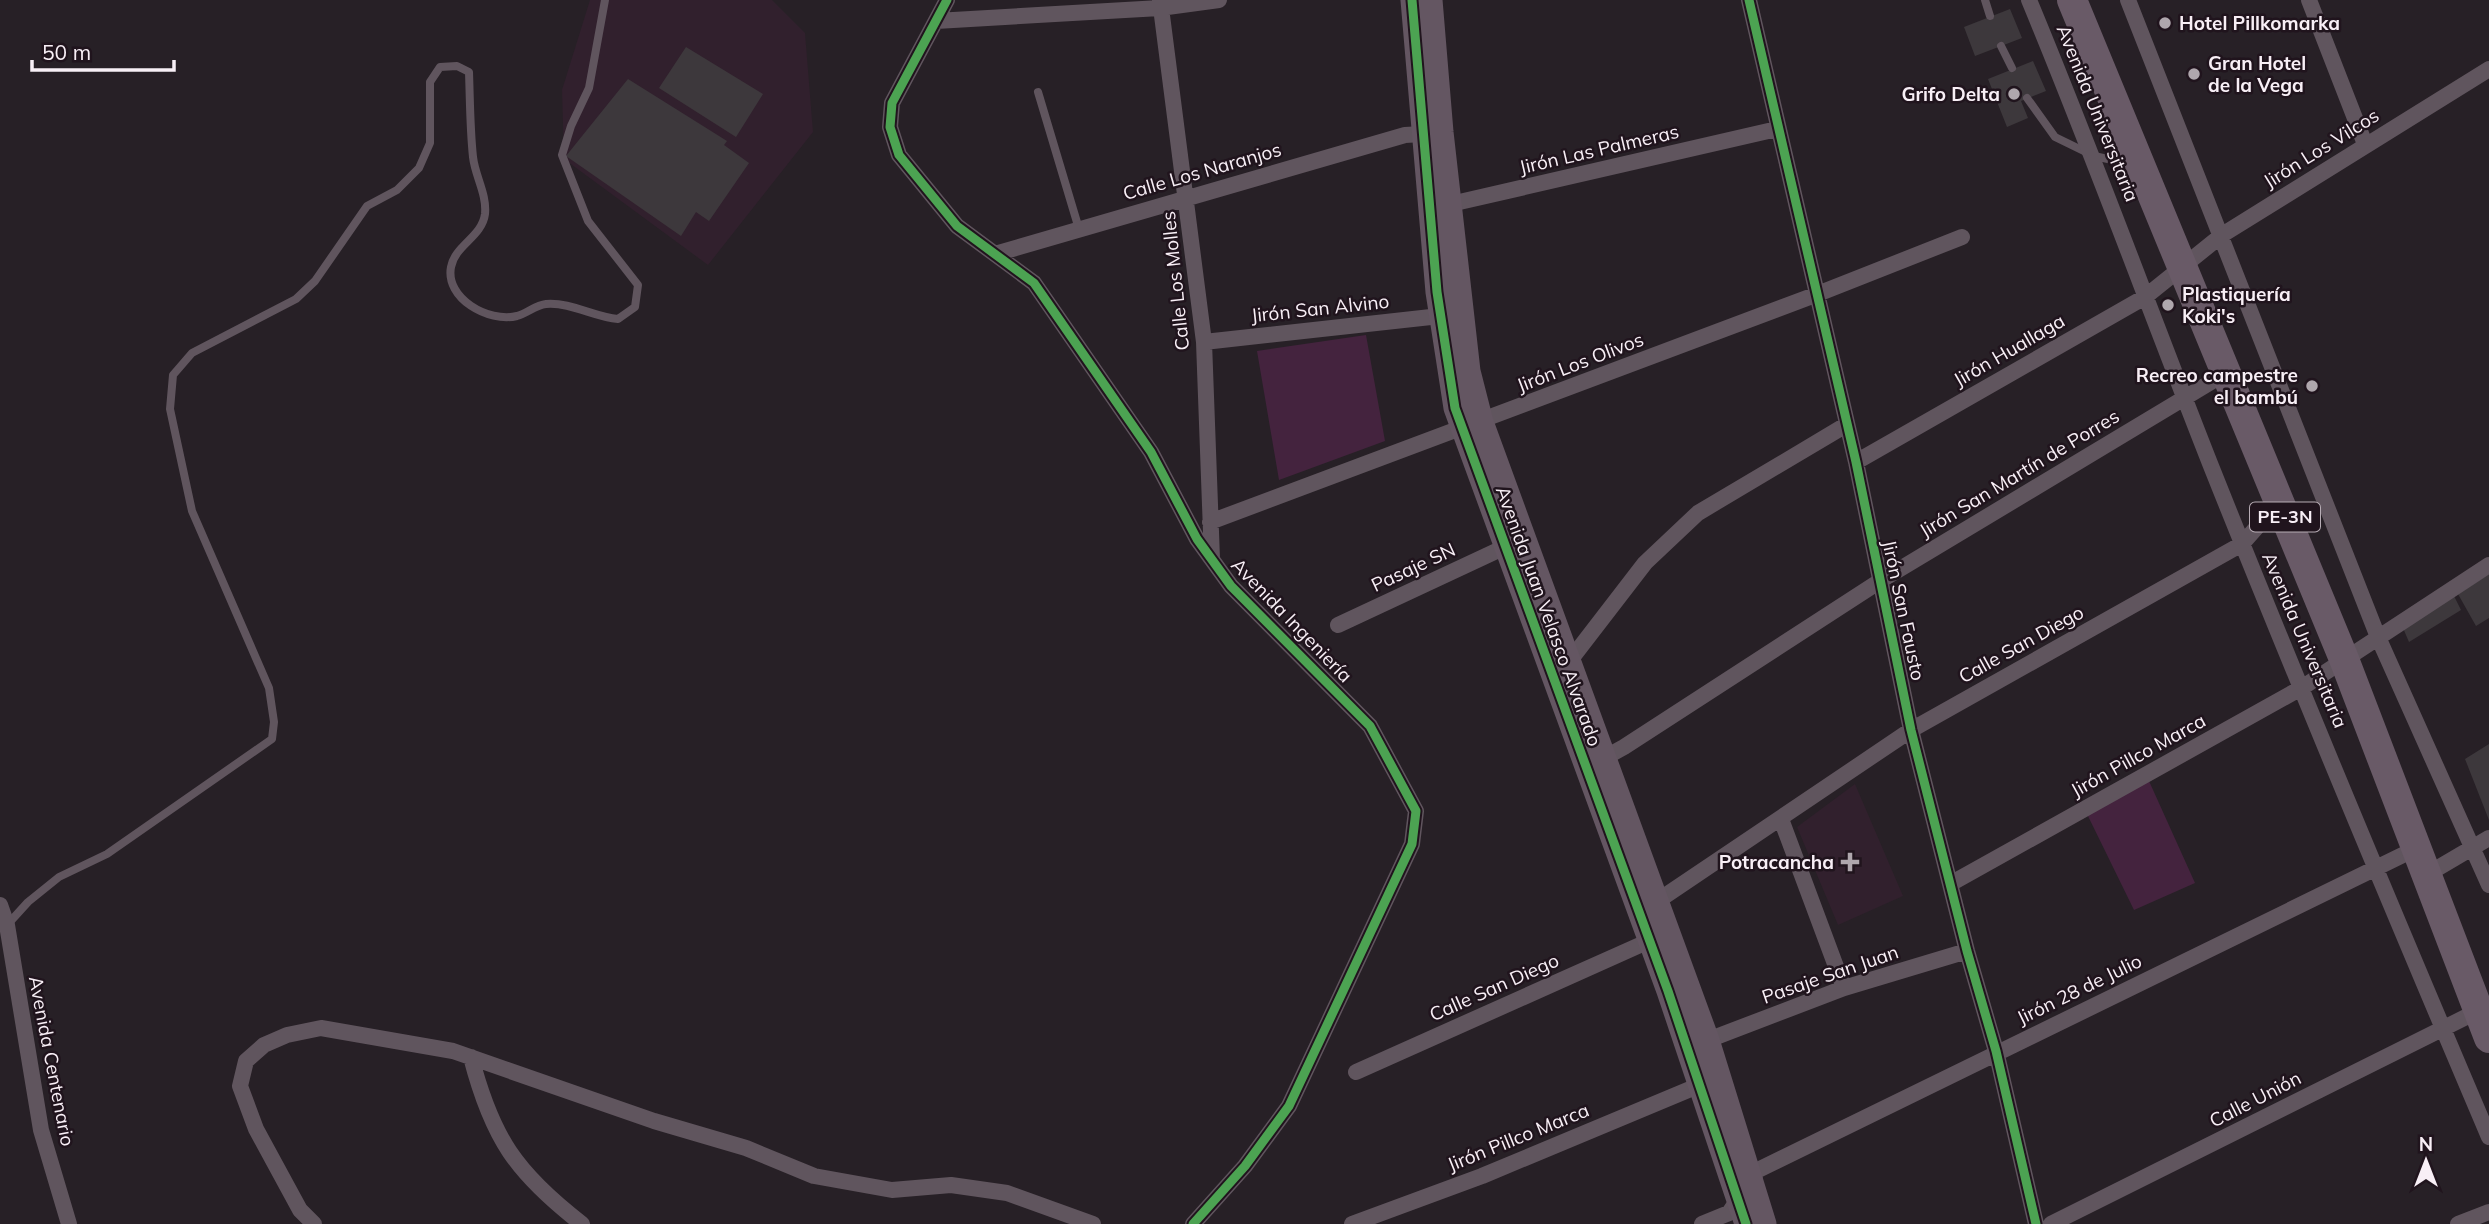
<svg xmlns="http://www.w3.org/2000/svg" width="2489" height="1224" viewBox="0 0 2489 1224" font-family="Mulish,sans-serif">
  <rect width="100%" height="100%" fill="#272026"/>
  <path fill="#31202d" d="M590 0H772L805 33 813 132 708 265 564 159 562 90Z
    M1855 784 1903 896 1838 925 1797 827Z"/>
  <path fill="#44233e" d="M1366 335 1385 441 1279 480 1257 351Z
    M2149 781 2195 883 2134 910 2087 814Z"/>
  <path fill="#3d383c" d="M2010 9 2022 38 1975 56 1964 27Z
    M686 47 763 94 736 137 659 88Z
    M2033 61 2046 91 2021 101 2028 118 2007 127 1988 79Z
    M628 79 727 141 724 145 749 163 709 221 696 212 681 236 566 156Z
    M2489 574V618L2476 626 2458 594Z
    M2454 596 2461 610 2409 642 2403 628Z
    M2489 744V820L2465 759Z"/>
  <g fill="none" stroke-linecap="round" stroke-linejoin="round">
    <path stroke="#60555e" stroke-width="8" d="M1985 0 1990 16
      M2001 46 2012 68
      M1038 92 1079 229
      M2027 98 2055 137 2094 156 2131 164
      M8 924 28 902 59 877 107 854 272 739 274 722 269 688 192 511 170 409 173 375 192 353 296 299 315 281 367 206 397 190 419 168 430 143V82L440 67 457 66 469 72C470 100 470 129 473 157 475 176 487 194 485 214 482 237 455 245 451 267 445 298 488 323 517 316 527 313 536 305 546 304 571 302 594 317 618 319L635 307 638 285 588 221 562 155 571 126 589 88 605 0"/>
    <path stroke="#60555e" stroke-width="16" d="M947 0 892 103 890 127 899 155 957 226 1034 283 1151 452 1197 539 1231 586 1370 726 1416 811 1412 844 1289 1106 1245 1166 1193 1224
      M1160 0 1204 342 1212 559
      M1749 0 1856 462 1911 730 1967 951 1996 1051 2036 1224
      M2029 0C2094 156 2151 314 2213 471 2302 694 2395 916 2489 1137
      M2128 0 2378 637 2489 885
      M2309 0 2365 144
      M936 21 1160 8 1219 0
      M1442 206 1777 129
      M995 254 1405 135 1422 134
      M1204 342 1440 316
      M1856 462 2145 297 2222 235 2489 69
      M1210 522 1815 295 1962 237
      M1338 625 1505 547
      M1568 663 1645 563 1698 513 1846 425
      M1597 762 1624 747 1880 581 2226 373
      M1781 819 1844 988
      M2426 875 2489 838
      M1950 884 2303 687 2489 565
      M0 905 7 925 41 1130 69 1224
      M1650 906 1911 730 2242 544 2279 502
      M1708 1040 1844 988 1967 951
      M471 1057C492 1138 516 1173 582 1224
      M1356 1072 1649 941
      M314 1224 300 1210 256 1129 240 1086 246 1061 264 1045 287 1035 321 1028 453 1051 654 1121 746 1148 814 1176 892 1190 951 1185 1007 1193 1093 1224
      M1352 1224 1482 1176 1700 1085
      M1702 1224 1729 1213 1758 1170 2415 849
      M2051 1224 2478 1011
      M2458 1224 2489 1212"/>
    <path stroke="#645662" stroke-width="23" d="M1412 0 1437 292 1455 408 1668 991 1746 1224
      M1431 0 1442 132 1469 371 1482 422 1708 1040 1765 1224"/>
    <path stroke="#695a67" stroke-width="30" d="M2072 0 2344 659 2489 1038"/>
    <g stroke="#20141d" stroke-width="13">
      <path id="cycleway" d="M947 0 892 103 890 127 899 155 957 226 1034 283 1151 452 1197 539 1231 586 1370 726 1416 811 1412 844 1289 1106 1245 1166 1193 1224
        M1412 0 1437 292 1455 408 1668 991 1746 1224
        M1749 0 1856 462 1911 730 1967 951 1996 1051 2036 1224"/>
    </g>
    <use href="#cycleway" stroke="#4ca352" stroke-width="9"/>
  </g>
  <g fill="#afa7ad" stroke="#20141d" stroke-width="2.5">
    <circle cx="2165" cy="23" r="7"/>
    <circle cx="2194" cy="74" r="7"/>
    <circle cx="2014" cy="94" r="7"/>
    <circle cx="2168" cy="305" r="7"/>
    <circle cx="2312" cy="386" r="7"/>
    <path d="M1846.5 851.5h7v7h7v7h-7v7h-7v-7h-7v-7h7z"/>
  </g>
  <g text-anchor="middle" stroke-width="5" stroke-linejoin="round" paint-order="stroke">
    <rect fill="#20141d" stroke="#b7adb5" stroke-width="2" x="2250" y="502.5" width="70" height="29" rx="5"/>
    <g font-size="18" font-weight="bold" fill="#f8eff6">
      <text x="2285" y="523">PE-3N</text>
    </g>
    <g font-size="19" font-weight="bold" fill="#f8eff6" stroke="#20141d" text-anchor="start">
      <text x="2179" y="30">Hotel Pillkomarka</text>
      <text x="2208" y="70">Gran Hotel<tspan x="2208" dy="22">de la Vega</tspan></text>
      <text x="2000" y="101" text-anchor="end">Grifo Delta</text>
      <text x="2182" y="301">Plastiquería<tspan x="2182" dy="22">Koki's</tspan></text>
      <text x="2298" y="382" text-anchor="end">Recreo campestre<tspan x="2298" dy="22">el bambú</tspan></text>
      <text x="1834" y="869" text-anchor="end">Potracancha</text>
    </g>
    <g font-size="19" fill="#f8eff6" stroke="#20141d">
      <text transform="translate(2098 113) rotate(68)" y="7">Avenida Universitaria</text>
      <text transform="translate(2321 148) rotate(-32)" y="7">Jirón Los Vilcos</text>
      <text transform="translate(1599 149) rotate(-13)" y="7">Jirón Las Palmeras</text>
      <text transform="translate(1202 171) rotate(-16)" y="7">Calle Los Naranjos</text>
      <text transform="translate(1175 281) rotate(-96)" y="7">Calle Los Molles</text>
      <text transform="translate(1320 308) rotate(-6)" y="7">Jirón San Alvino</text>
      <text transform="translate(2009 350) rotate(-30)" y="7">Jirón Huallaga</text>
      <text transform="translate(1580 362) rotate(-21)" y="7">Jirón Los Olivos</text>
      <text transform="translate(2019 473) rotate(-31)" y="7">Jirón San Martín de Porres</text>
      <text transform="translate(1413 567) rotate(-25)" y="7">Pasaje SN</text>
      <text transform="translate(1904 610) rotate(78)" y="7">Jirón San Fausto</text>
      <text transform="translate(1549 616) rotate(70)" y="7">Avenida Juan Velasco Alvarado</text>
      <text transform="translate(1292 620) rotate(46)" y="7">Avenida Ingeniería</text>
      <text transform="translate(2305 640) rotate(67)" y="7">Avenida Universitaria</text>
      <text transform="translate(2021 644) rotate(-29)" y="7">Calle San Diego</text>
      <text transform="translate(2138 755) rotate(-29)" y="7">Jirón Pillco Marca</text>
      <text transform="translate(1830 974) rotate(-19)" y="7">Pasaje San Juan</text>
      <text transform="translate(1494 987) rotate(-24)" y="7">Calle San Diego</text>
      <text transform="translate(2079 989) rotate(-26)" y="7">Jirón 28 de Julio</text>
      <text transform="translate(52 1061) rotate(79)" y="7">Avenida Centenario</text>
      <text transform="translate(2255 1099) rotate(-27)" y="7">Calle Unión</text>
      <text transform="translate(1518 1137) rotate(-22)" y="7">Jirón Pillco Marca</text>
    </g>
  </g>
  <g transform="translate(2426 1161)" stroke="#20141d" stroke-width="5" paint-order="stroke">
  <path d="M0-5L12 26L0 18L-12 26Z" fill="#f8eff6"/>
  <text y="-10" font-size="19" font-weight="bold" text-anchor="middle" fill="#f8eff6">N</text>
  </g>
  <path d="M32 60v10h142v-10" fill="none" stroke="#f8eff6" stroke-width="3.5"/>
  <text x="42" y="60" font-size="21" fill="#f8eff6" stroke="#20141d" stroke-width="5" paint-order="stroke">50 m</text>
</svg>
